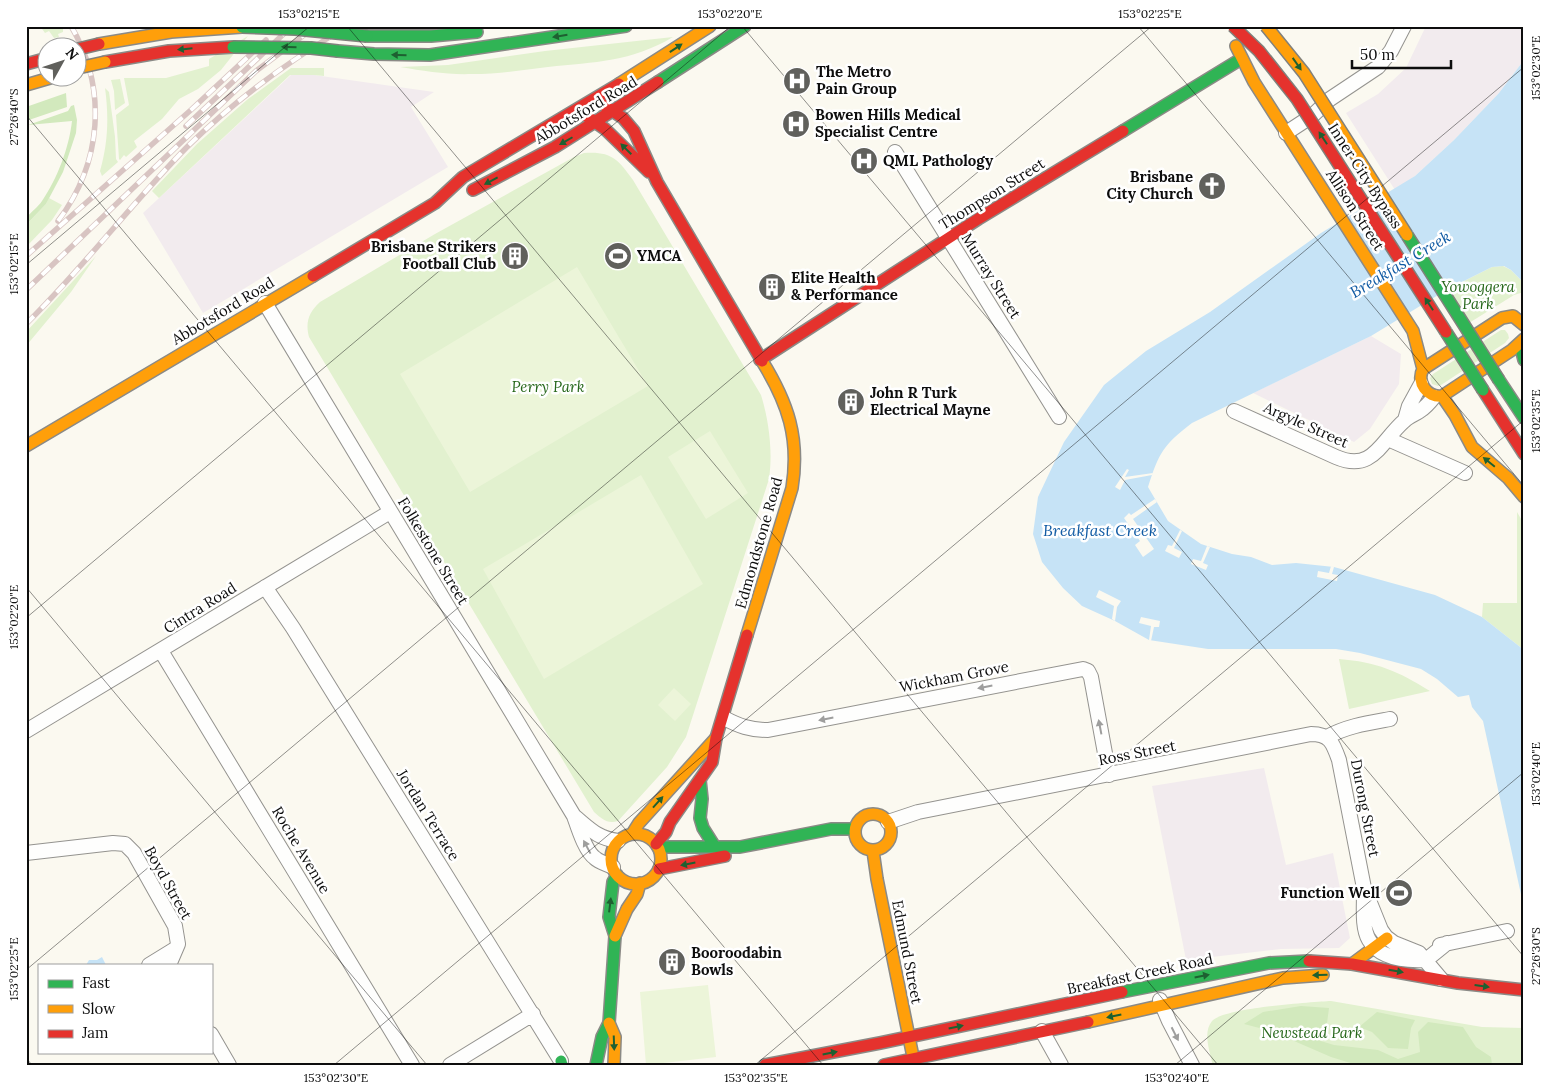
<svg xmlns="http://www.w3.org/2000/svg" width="1550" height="1091" viewBox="0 0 1550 1091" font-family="Lora,serif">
  <rect width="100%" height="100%" fill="#fbf9f0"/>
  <path fill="#f2ebee" d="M1426 26H1524V60L1499 93 1454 140 1415 176 1395 190 1346 113 1378 94 1406 68Z
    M291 75H314L434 92 411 107 448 167 203 313 143 213Z
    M1371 336 1401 354 1399 384 1370 429 1354 442 1253 393Z
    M1264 768 1286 865 1333 853 1350 938 1339 948 1281 949 1186 960 1152 786Z"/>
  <path fill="#e2f1cf" d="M40 26H63V32L58 34 59 37 54 38 49 31 45 33Z
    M248 36 221 70 198 89 179 99 162 119 134 141 137 147 126 157 124 155 120 160 119 159 116 115 129 105 124 78H166L209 66V59Z
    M673 37C631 62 595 62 548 67 523 70 498 74 472 74 448 75 424 71 400 67L448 65 545 51Z
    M291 68H324V76L314 75H290L159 198 152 191 197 144 248 99Z
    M120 79 125 103 115 110 114 91 111 80Z
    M105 88 109 92 115 137 116 159 118 162 102 176 100 171C108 143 109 117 105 88Z
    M584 153C611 151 618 159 633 180L761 395C769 421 773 452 769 479L686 737 667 767 618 821C607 824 602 819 594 812L309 337C305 322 309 312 320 302L435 234 574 157Z
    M49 198 62 205 52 220 26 247V225L46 204Z
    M96 256 71 292 26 346V332Z
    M1503 266 1511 270 1524 283V292L1514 295 1469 323 1448 289 1492 267Z
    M1501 330H1505L1508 334 1509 338 1505 343 1441 385 1438 386 1432 384 1430 378 1433 374Z
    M1517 512 1524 524V650L1482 617 1483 603H1517Z
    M1339 659C1377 662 1398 671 1430 691L1349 709Z
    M1331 1001 1482 1027 1524 1028V1065H1213L1212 1062C1209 1049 1203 1032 1212 1021 1223 1008 1312 1002 1331 1001Z"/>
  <path fill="#d2e9bd" d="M66 93 67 107 26 121V107Z
    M74 105 77 120 76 133 63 172 46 204 26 225V218C31 212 38 207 42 201 57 179 69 148 72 121L28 125 68 111 71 106Z
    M1301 1006 1329 1008 1327 1023 1314 1039 1334 1045 1378 1050 1398 1059 1420 1052 1418 1032 1428 1022 1463 1027 1476 1047 1491 1057 1492 1065H1357L1331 1057 1271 1031 1244 1024 1263 1012Z
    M1377 1012 1415 1020 1411 1028 1408 1049 1388 1048 1372 1032 1359 1027Z"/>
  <path fill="#ecf5d9" d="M577 267 648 386 470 492 400 374Z
    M710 431 748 493 706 519 668 457Z
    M641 475 703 584 544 679 483 569Z
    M674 688 691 704 675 721 658 705Z
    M708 985 716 1057 646 1065 640 992Z"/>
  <path fill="#c6e3f6" d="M1524 60V283L1511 270 1504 266 1492 267 1448 289 1371 336 1192 423C1163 445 1159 453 1148 487L1168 521 1201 544 1232 554 1251 557 1272 565 1296 563 1334 567 1435 595 1482 617 1524 650V908L1483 721 1472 707 1469 695 1458 697 1437 679 1421 669 1360 653 1336 649H1208L1149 640 1115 621 1082 606 1063 588 1042 562 1033 534 1038 497 1064 442 1104 385 1146 351 1210 312 1321 233 1415 176 1454 140 1499 93Z
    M102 957 106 965H86L89 960H97Z"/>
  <path fill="#fbf9f0" d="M1127 469 1129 470 1125 477 1153 473 1152 475 1125 480 1120 490 1115 487Z
    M1155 499 1157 502 1133 519 1154 549 1143 557 1135 545 1140 541 1124 518 1129 513 1131 515Z
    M1180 530 1182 531 1174 548 1182 552 1179 558 1165 551 1168 545 1172 546Z
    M1207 546 1210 547 1203 563 1208 565 1206 570 1191 564 1193 559 1201 561Z
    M1331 566 1334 567 1332 574 1338 575 1337 581 1317 577 1318 571 1329 573Z
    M1099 590 1121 601 1117 607 1115 621 1112 619 1114 606 1096 597Z
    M1141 617 1160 621 1159 627H1154L1151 641 1149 640 1151 626 1139 623Z"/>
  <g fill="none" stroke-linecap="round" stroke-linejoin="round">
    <g stroke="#94938f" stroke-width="16">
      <path id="street" d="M1286 133 1312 116 1330 99 1378 67 1391 51 1404 26
        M895 152 1059 417
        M265 303 574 816C578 827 585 851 595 858 599 862 607 864 613 867
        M1234 411 1336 457C1373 473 1381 441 1404 421 1409 416 1416 414 1421 410 1426 407 1430 402 1434 397
        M1405 420 1409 406 1421 384
        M1388 439 1465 473
        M265 587 293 628 561 1061
        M161 651 412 1065
        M724 718C739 726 750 730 768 730L1083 669 1088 671 1091 677 1109 775
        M26 731 390 512
        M1327 737C1347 726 1368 723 1390 719
        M574 816C590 829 597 838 618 841
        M888 822 918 812 1311 734C1330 734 1333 743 1339 760L1364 888 1381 930 1386 937 1394 943 1419 953 1441 979
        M26 853 113 843 125 844 134 853 175 926 178 944 169 965
        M1364 894C1364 908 1362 928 1369 940 1380 959 1407 961 1426 960L1447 943
        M1440 945 1507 931
        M149 965 175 949
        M1160 1000 1169 1021 1192 1065
        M1042 1031 1061 1065
        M211 1034 229 1065
        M450 1065 533 1014"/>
    </g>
    <g stroke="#8b8a86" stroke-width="14">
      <path id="fast" d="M367 36H431L477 32
        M338 51 374 54 430 55 626 26
        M658 82 745 26
        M1123 131 1241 59
        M1520 344 1524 360
        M1499 380 1524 418
        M700 780 702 799 700 818 703 828 715 847
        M658 847H740L831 829H855
        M1122 992 1269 963 1309 961
        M561 1061 562 1065
        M596 1065 602 1037 609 1023 615 936 609 917 613 882 617 875"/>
    </g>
    <g stroke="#8b8a86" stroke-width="14">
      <path id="slow" d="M99 44 171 32 242 27
        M1236 46 1254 82 1413 331 1423 369
        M619 84 710 26
        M26 85 50 78
        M1524 325 1513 316 1502 318 1423 369C1416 382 1427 398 1442 396L1512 350 1524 339
        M1442 396 1455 415 1472 447 1508 478 1524 497
        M26 446 313 276
        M747 635 792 488C800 438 788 403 762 361
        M855 832a18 18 0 1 1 36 0a18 18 0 1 1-36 0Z
        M632 834 639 823 716 738
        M611 859a25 25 0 1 1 50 0a25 25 0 1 1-50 0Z
        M873 851 877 879 912 1052
        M615 936 627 909 637 894 640 883
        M1352 964 1387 938
        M1088 1022 1283 978 1323 975
        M609 1023 615 1037 614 1065"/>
    </g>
    <g stroke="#8b8a86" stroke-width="14">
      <path id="jam" d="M105 62 169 51 233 47
        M26 64 48 58
        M602 104 623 118 634 131 657 182 762 361
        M585 115 605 129 649 172
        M473 190 555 147 658 82
        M313 276 435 203 463 177 619 84
        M760 360 978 219 1123 131
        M1483 390 1524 454
        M656 844 666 832 670 822 712 762 716 738 747 635
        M659 869 725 856
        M1309 961 1352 964 1458 983 1524 990
        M765 1065 880 1043 1122 992
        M884 1065 1088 1022"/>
    </g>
    <use href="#street" stroke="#fefefd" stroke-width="14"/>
    <use href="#fast" stroke="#30b455" stroke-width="11"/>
    <use href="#slow" stroke="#ff9f0a" stroke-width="11"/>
    <use href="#jam" stroke="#e5322d" stroke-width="11"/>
    <g stroke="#d8c4c2" stroke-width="5.5">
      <path id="rail" d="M186 126 292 26
        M58 221C102 163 108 89 71 26
        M26 256 192 109 266 40
        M26 290 256 71 316 26
        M26 324C83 268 131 204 187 147 235 100 290 60 348 26"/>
    </g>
    <use href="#rail" stroke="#fff" stroke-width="4" stroke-dasharray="11" stroke-linecap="butt"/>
    <g stroke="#81817c" stroke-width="14" stroke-linecap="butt">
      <path id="fast-bridge" d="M242 27 295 29 367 36
        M233 47 311 48 338 51
        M1407 235 1499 380
        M1446 332 1483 390"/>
    </g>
    <g stroke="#81817c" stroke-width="14" stroke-linecap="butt">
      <path id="slow-bridge" d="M1266 26 1304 73 1407 235
        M78 68 105 62"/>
    </g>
    <g stroke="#81817c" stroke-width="14" stroke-linecap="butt">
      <path id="jam-bridge" d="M1233 26 1259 51 1297 99 1446 332
        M78 49 99 44"/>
    </g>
    <use href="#fast-bridge" stroke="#30b455" stroke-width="11"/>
    <use href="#slow-bridge" stroke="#ff9f0a" stroke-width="11"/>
    <use href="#jam-bridge" stroke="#e5322d" stroke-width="11"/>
  </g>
  <defs><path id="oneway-solid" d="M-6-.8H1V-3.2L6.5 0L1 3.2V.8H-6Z" transform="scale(1.25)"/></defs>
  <g fill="#1e6031">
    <use href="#oneway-solid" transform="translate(560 36) rotate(171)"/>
    <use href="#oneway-solid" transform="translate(289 47) rotate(-178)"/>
    <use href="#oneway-solid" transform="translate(676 48) rotate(-34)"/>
    <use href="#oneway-solid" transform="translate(185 49) rotate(174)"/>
    <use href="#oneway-solid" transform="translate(399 55) rotate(-179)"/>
    <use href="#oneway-solid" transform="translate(1297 64) rotate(55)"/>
    <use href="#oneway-solid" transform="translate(1323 138) rotate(-123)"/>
    <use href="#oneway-solid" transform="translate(566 141) rotate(150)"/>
    <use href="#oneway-solid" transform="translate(626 149) rotate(-135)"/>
    <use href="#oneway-solid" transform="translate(491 181) rotate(152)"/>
    <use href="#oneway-solid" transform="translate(1429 304) rotate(-123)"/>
    <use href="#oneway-solid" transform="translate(1489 462) rotate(-141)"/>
    <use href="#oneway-solid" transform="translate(658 802) rotate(-48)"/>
    <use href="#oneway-solid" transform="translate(688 864) rotate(169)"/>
    <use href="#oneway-solid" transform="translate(610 905) rotate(-83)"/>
    <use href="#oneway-solid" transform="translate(1396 971) rotate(10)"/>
    <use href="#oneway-solid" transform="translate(1320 975) rotate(179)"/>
    <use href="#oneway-solid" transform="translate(1202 976) rotate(-11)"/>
    <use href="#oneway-solid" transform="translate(1482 986) rotate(8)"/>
    <use href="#oneway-solid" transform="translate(1114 1016) rotate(168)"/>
    <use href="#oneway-solid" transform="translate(956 1027) rotate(-12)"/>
    <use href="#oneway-solid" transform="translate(614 1043) rotate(88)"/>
    <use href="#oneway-solid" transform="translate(830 1053) rotate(-11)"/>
  </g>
  <g fill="#9e9e9d">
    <use href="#oneway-solid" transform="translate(985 687) rotate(169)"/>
    <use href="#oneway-solid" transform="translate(826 719) rotate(169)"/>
    <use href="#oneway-solid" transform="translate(1100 727) rotate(-101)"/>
    <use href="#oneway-solid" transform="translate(587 847) rotate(-118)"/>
    <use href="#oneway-solid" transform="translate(1175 1034) rotate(63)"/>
  </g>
  <path fill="none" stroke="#0d0d0d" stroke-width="1" stroke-opacity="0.45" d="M347 26 1218 1065M742 26 1524 957M1138 26 1524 486M26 115 823 1065M26 265 310 26M26 587 427 1065M26 618 731 26M26 970 1152 26M26 1058 32 1065M334 1065 1524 67M755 1065 1524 420M1175 1065 1524 772"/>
  <defs>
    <g id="hospital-disc" transform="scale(1.4375)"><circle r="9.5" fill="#60605c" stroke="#fff"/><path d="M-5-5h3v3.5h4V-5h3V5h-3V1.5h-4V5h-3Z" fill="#fff"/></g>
    <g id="church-disc" transform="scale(1.4375)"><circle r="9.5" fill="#60605c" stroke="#fff"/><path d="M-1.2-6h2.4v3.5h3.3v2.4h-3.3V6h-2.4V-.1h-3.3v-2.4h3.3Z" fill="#fff"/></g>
    <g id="building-disc" transform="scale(1.4375)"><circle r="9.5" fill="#60605c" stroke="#fff"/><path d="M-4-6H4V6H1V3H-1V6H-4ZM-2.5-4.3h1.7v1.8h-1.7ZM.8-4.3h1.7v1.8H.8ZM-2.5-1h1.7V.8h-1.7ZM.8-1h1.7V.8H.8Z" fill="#fff"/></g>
    <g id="stadium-disc" transform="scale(1.4375)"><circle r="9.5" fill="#60605c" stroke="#fff"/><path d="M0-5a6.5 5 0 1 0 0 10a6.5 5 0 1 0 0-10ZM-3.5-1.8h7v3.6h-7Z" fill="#fff"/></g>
  </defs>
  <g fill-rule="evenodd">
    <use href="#hospital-disc" x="797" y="81"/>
    <use href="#hospital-disc" x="796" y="124"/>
    <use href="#hospital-disc" x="864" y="161"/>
    <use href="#church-disc" x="1212" y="186"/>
    <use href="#building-disc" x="515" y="256"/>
    <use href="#stadium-disc" x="618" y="256"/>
    <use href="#building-disc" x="772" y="287"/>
    <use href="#building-disc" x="851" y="402"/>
    <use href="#stadium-disc" x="1399" y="893"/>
    <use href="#building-disc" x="672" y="962"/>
  </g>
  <g text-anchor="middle" stroke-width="5" stroke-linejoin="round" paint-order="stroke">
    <g font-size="15" font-weight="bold" fill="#0d0d0d" stroke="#fff" text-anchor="start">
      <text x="816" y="77">The Metro<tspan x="816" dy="17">Pain Group</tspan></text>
      <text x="815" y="120">Bowen Hills Medical<tspan x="815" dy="17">Specialist Centre</tspan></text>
      <text x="883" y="166">QML Pathology</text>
      <text x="1193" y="182" text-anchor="end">Brisbane<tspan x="1193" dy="17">City Church</tspan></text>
      <text x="496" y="252" text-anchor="end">Brisbane Strikers<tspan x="496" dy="17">Football Club</tspan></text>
      <text x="637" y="261">YMCA</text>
      <text x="791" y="283">Elite Health<tspan x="791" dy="17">&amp; Performance</tspan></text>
      <text x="870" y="398">John R Turk<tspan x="870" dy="17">Electrical Mayne</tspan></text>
      <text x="1380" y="898" text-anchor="end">Function Well</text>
      <text x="691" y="958">Booroodabin<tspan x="691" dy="17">Bowls</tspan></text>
    </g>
    <g font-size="15" fill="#0d0d0d" stroke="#fff">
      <text transform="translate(586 110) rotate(-31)" y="5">Abbotsford Road</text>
      <text transform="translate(1365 176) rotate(57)" y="5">Inner City Bypass</text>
      <text transform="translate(992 194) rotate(-32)" y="5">Thompson Street</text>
      <text transform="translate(1355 210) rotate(57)" y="5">Allison Street</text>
      <text transform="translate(991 276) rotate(58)" y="5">Murray Street</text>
      <text transform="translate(223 311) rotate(-31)" y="5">Abbotsford Road</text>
      <text transform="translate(1306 425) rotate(24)" y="5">Argyle Street</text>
      <text transform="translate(759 543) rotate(-74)" y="5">Edmondstone Road</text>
      <text transform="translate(433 551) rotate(59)" y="5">Folkestone Street</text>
      <text transform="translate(200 608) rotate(-32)" y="5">Cintra Road</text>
      <text transform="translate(954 677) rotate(-11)" y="5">Wickham Grove</text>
      <text transform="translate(1137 753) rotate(-11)" y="5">Ross Street</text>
      <text transform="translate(1365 808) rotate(79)" y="5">Durong Street</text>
      <text transform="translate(428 815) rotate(58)" y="5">Jordan Terrace</text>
      <text transform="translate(301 850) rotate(59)" y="5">Roche Avenue</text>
      <text transform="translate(168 883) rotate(61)" y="5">Boyd Street</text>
      <text transform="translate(907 952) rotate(79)" y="5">Edmund Street</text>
      <text transform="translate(1140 974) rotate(-12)" y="5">Breakfast Creek Road</text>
    </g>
    <g font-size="15" font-style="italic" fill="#26671a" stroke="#fff">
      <text x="1478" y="292">Yowoggera<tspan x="1478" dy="17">Park</tspan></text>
      <text x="548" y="392">Perry Park</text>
      <text x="1312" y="1038">Newstead Park</text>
    </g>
    <g font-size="16" font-style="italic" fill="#115ba4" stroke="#fff">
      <text transform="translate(1400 264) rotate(-31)" y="6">Breakfast Creek</text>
      <text x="1100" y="536">Breakfast Creek</text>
    </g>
  </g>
  <rect width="1550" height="1091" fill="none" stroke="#ffffff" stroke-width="55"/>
  <rect x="38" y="964" width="175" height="90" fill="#ffffff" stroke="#9e9e9e"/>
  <rect x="48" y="980" width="25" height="8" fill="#30b455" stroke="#9e9e9e"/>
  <text x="82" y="988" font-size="15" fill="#0d0d0d">Fast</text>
  <rect x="48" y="1005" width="25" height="8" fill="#ff9f0a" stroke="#9e9e9e"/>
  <text x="82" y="1014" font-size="15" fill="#0d0d0d">Slow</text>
  <rect x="48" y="1030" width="25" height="8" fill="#e5322d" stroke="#9e9e9e"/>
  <text x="82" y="1038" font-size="15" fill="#0d0d0d">Jam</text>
  <g transform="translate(62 62) rotate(50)"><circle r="24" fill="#ffffff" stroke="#9e9e9e"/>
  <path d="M0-4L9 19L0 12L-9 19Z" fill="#60605c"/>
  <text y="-8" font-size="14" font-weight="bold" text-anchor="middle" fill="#0d0d0d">N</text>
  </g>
  <path d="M1352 60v8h99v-8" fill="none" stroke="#0d0d0d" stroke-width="2.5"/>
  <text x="1360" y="60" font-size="15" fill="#0d0d0d" stroke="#ffffff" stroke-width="4" paint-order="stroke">50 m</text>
  <rect x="28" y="28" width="1494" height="1036" fill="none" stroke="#0d0d0d" stroke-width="2"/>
  <g font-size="12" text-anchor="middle" fill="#0d0d0d">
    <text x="309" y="18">153°02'15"E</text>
    <text x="730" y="18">153°02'20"E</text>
    <text x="1150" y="18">153°02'25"E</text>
    <text transform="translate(1536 68) rotate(-90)" y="4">153°02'30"E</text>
    <text transform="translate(14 117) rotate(-90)" y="4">27°26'40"S</text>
    <text transform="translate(14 264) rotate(-90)" y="4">153°02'15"E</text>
    <text transform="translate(1536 421) rotate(-90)" y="4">153°02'35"E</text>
    <text transform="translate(14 617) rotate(-90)" y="4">153°02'20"E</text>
    <text transform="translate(1536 774) rotate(-90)" y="4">153°02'40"E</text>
    <text transform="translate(1536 956) rotate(-90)" y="4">27°26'30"S</text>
    <text transform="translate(14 969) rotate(-90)" y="4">153°02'25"E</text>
    <text x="336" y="1082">153°02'30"E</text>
    <text x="756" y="1082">153°02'35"E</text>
    <text x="1177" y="1082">153°02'40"E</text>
  </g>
</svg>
